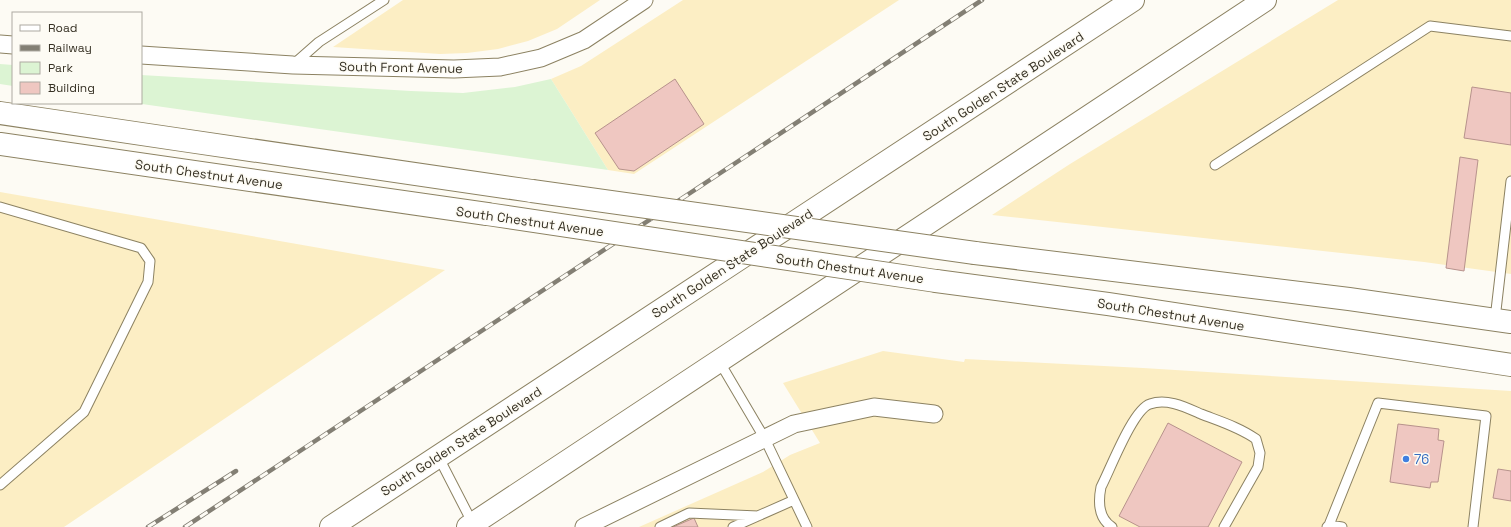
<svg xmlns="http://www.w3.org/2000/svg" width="1511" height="527" viewBox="0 0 1511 527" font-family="'Space Grotesk',sans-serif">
  <rect width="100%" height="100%" fill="#fdfbf4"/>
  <path fill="#fceec4" d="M403 0H600L557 29 528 41 498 49 467 53 440 54 333 47Z
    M683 0H899L634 174 608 170 551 79 581 66Z
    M1338 0H1511V274L1424 262 992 215 1070 164Z
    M0 192 445 270 64 527H0Z
    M883 351 964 362 965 359 1143 368 1511 391V527H639L763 472 790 455 820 443 783 383Z"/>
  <path fill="#dcf4d3" d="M0 64 13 65V86L0 84Z
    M141 75 411 91 463 93 515 87 551 79 608 170 135 103H141Z"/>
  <path fill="#efc7c1" stroke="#b7928c" d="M675 79 704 124 634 171 619 169 595 133Z
    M1472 87 1511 93V145L1464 138Z
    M1460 157 1478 160 1464 271 1446 268Z
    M1168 423 1242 462 1208 527H1140L1119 516Z
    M1398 424 1439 429 1438 440 1444 441 1438 482H1431L1430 488 1390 482Z
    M1498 469 1511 471V501L1493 498Z
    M694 518 698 527H673Z"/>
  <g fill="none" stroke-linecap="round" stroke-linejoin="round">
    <g stroke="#8c8262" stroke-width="11">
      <path id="service" d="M294 64 319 42 384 0
        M1215 165 1430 26 1511 36
        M0 207 141 248 150 261 148 282 84 412 0 485
        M1495 319 1511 181
        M719 361 765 439 807 527
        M438 456 473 524
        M1329 525 1342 527
        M660 527 689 513 758 516
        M733 527 794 500
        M1112 527C1098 518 1098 502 1101 487 1110 470 1133 409 1150 404 1167 398 1185 407 1201 414 1219 421 1239 427 1256 439L1260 453 1258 467 1224 527
        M1327 527 1329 525 1378 403 1486 416 1473 527"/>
    </g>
    <g stroke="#8c8262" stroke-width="19">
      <path id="minor" d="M0 44 13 45
        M141 55 293 65 454 69 500 67 541 58 584 40 644 0
        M584 527 794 424 874 407 934 414"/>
    </g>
    <g stroke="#8c8262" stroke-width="24">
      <path id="secondary" d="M0 113 182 140 532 191
        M0 144 487 214
        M975 253 1349 299 1511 322
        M936 281 1108 304 1511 365"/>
    </g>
    <g stroke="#8c8262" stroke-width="24">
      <path id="primary" d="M331 527 1133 0
        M468 527 1265 0"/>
    </g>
    <use href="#service" stroke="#fff" stroke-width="9"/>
    <use href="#minor" stroke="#fff" stroke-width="17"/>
    <use href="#secondary" stroke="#fff" stroke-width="22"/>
    <use href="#primary" stroke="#fff" stroke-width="22"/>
    <g stroke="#837f74" stroke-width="4.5">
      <path id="rail" d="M148 527 236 471
        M185 527 982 0"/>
    </g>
    <use href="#rail" stroke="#fdfbf4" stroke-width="3" stroke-dasharray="9" stroke-linecap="butt"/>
    <g stroke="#8c8262" stroke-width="24" stroke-linecap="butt">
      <path id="secondary-bridge" d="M532 191 975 253
        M487 214 936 281"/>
    </g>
    <use href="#secondary-bridge" stroke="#fff" stroke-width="22"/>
  </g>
  <circle fill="#3f7fe0" stroke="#fdfbf4" stroke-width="1.5" cx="1406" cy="459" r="4"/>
  <g text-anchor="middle" stroke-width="3" stroke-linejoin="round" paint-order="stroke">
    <g font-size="13" fill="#363124" stroke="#fdfbf4">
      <text transform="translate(401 67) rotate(1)" y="5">South Front Avenue</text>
      <text transform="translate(1003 86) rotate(-33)" y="5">South Golden State Boulevard</text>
      <text transform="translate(209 174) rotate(8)" y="5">South Chestnut Avenue</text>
      <text transform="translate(530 221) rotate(8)" y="5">South Chestnut Avenue</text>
      <text transform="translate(732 263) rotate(-33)" y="5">South Golden State Boulevard</text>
      <text transform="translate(850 268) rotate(8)" y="5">South Chestnut Avenue</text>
      <text transform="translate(1171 314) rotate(9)" y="5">South Chestnut Avenue</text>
      <text transform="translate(461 441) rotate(-33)" y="5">South Golden State Boulevard</text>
    </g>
    <g font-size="13" fill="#366cbe" stroke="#fdfbf4" text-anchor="start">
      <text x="1414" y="464">76</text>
    </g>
  </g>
  <rect x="12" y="12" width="130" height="92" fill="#fdfbf4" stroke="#adaaa1"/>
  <rect x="20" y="25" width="20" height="6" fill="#ffffff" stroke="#adaaa1"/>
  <text x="48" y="32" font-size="12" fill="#363124">Road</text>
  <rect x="20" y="45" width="20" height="6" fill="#837f74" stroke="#adaaa1"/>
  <text x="48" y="52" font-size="12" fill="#363124">Railway</text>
  <rect x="20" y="62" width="20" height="12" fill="#dcf4d3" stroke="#adaaa1"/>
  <text x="48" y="72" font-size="12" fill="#363124">Park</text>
  <rect x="20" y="82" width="20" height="12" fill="#efc7c1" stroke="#adaaa1"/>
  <text x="48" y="92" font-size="12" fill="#363124">Building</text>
</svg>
